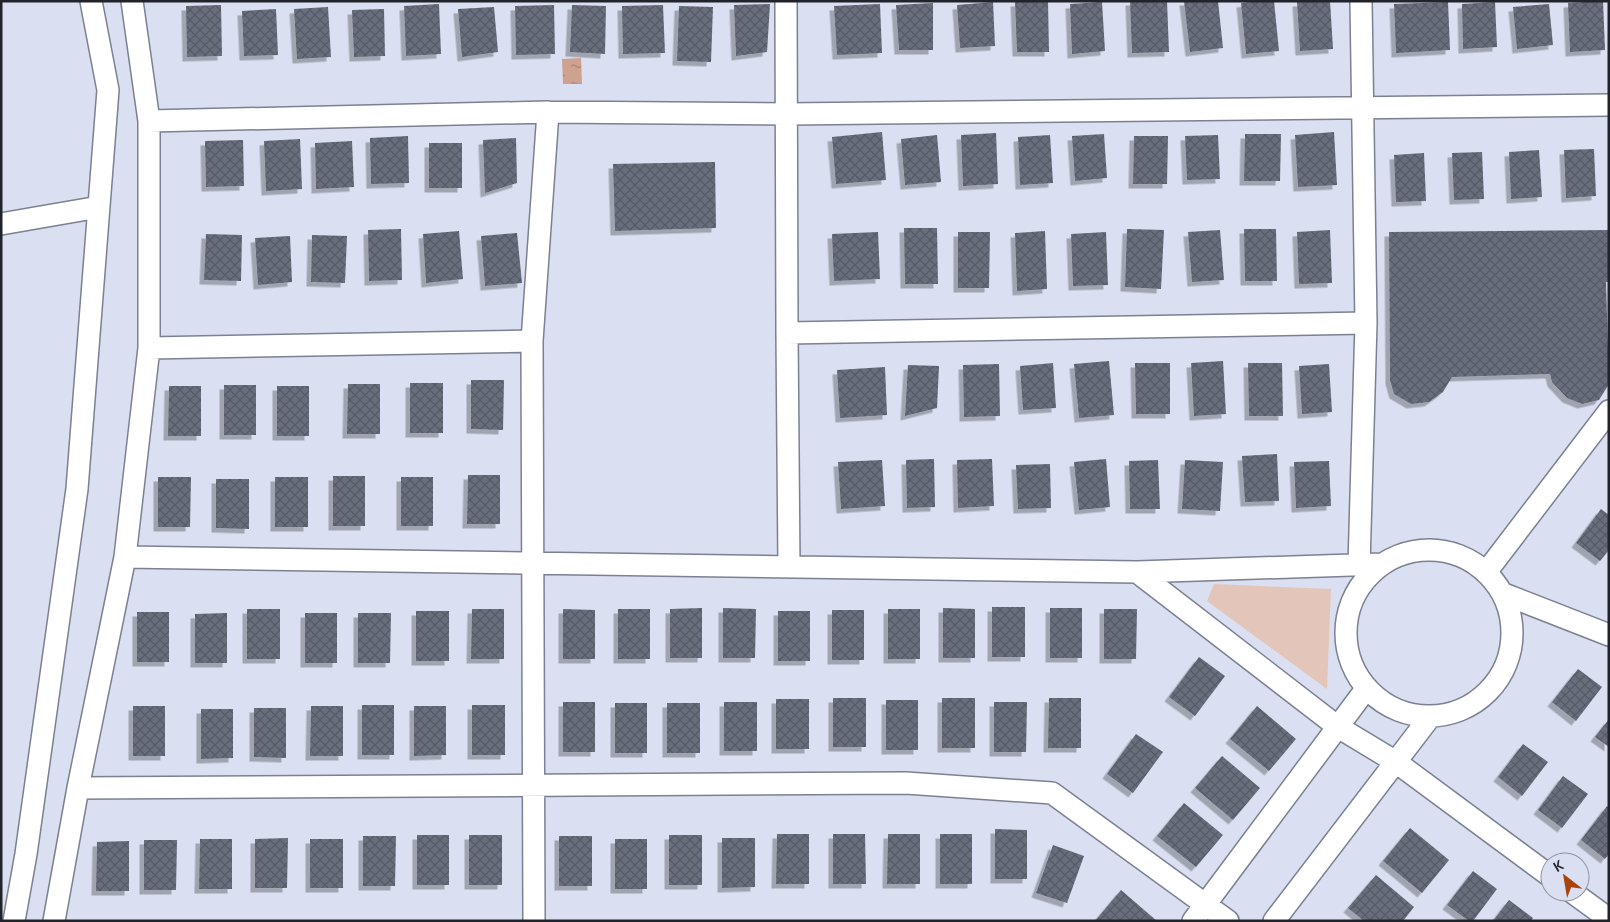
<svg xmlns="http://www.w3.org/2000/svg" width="1610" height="922" viewBox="0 0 1610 922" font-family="Cabin,sans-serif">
  <defs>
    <pattern id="water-ripples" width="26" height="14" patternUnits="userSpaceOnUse" patternTransform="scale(1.25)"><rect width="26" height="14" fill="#cea28f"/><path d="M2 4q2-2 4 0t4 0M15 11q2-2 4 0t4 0" fill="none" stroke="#a78475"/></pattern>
    <pattern id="building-cross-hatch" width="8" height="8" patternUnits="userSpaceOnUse" patternTransform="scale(1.25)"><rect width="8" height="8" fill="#696e7d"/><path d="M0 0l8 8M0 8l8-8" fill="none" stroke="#565a67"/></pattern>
    <filter id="shadow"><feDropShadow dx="-4.5" dy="4.5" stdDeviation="0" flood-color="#0004"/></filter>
  </defs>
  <rect width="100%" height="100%" fill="#dadff1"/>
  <path fill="#e3c6b9" d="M1214 584 1331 589 1327 689 1207 601Z"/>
  <path fill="url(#water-ripples)" d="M581 58 582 84H563L562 59Z"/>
  <path fill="url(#building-cross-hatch)" filter="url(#shadow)" d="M1048 1 1049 52H1017L1015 2Z
    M1130 1H1167L1169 52 1132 53Z
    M1184 1H1218L1223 48 1190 52Z
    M1259 1H1274L1279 51 1246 54 1241 3Z
    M1330 1 1333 49 1300 51 1297 2Z
    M1603 1 1605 50 1570 52 1568 3Z
    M993 2 995 46 960 48 957 5Z
    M1102 2 1105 51 1072 54 1070 4Z
    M1448 2 1450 50 1396 53 1394 4Z
    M1495 2 1497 47 1463 49 1462 4Z
    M933 3V50H899L896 5Z
    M439 4 441 54 406 56 404 6Z
    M770 4 767 52 736 56 734 5Z
    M880 4 882 53 837 55 834 6Z
    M1549 4 1553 45 1517 49 1513 7Z
    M221 5 222 56 187 57 186 6Z
    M554 5 555 54 516 55 515 6Z
    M572 5 606 6 605 54 570 52Z
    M663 5 665 53 623 54 622 6Z
    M679 6 713 7 711 62 677 61Z
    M328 7 331 57 297 59 294 9Z
    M494 7 498 52 462 57 458 9Z
    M276 9 278 55 244 56 242 11Z
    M384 9 385 56 354 57 352 10Z
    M882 132 886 180 836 184 832 137Z
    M1334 132 1337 185 1298 187 1295 135Z
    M996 133 998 184 963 186 961 135Z
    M1104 134 1107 178 1075 181 1072 136Z
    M1245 134H1281L1280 181H1244Z
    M937 135 941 182 905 185 901 139Z
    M1050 135 1053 183 1020 185 1018 137Z
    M1218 135 1220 179 1187 180 1185 136Z
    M408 136 409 183 371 184 370 138Z
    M1134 136H1168L1167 184H1133Z
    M516 138 517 183 485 193 483 140Z
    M300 139 302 189 266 191 264 141Z
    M243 140 244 186 206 187 205 141Z
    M352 141 354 187 316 189 315 143Z
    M429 143H462V188H429Z
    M1594 149 1596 196 1566 198 1564 150Z
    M1539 150 1542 197 1511 199 1509 152Z
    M1482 152 1484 199 1454 200 1452 153Z
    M1424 153 1426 201 1396 202 1394 155Z
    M715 162 716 228 615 231 613 164Z
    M904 228H937L938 284H905Z
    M401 229 402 280 369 281 368 230Z
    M1127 229 1164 230 1161 289 1125 287Z
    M1244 229H1276L1277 281H1245Z
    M1220 230 1224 280 1192 282 1188 232Z
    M1330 230 1332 283 1299 284 1297 232Z
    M1609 230V282H1606L1609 384 1599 400 1582 404 1567 398 1552 382 1550 374 1452 377 1443 392 1429 402 1411 404 1394 394 1390 380 1389 232Z
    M459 231 463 279 426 283 423 234Z
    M1045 231 1047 289 1017 291 1015 233Z
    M878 232 880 279 834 281 832 234Z
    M958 232H990L989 288H958Z
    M1106 232 1108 285 1073 286 1071 234Z
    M517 233 522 283 485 286 481 236Z
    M206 234 242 235 241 281 204 280Z
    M312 235 347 236 345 283 311 282Z
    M290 236 292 282 258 285 255 238Z
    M1109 361 1114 415 1079 418 1074 364Z
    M1223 361 1226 414 1194 416 1191 363Z
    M1053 363 1056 408 1023 410 1020 366Z
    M1135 363H1170V414H1136Z
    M1248 363H1282L1283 416H1249Z
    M999 364 1000 416 964 417 963 365Z
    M1329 364 1332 412 1302 414 1299 366Z
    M908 365 939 366 937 408 905 416Z
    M885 367 887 415 840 418 837 370Z
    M471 380H504L503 430 471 429Z
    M410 383H443V433H410Z
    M348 384H380V434H347Z
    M224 385H256V435H224Z
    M169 386H201V436H168Z
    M277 386H309V436H277Z
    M1277 454 1279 501 1245 502 1242 456Z
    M934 459 935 507 907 508 906 460Z
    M992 459 994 506 958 508 957 460Z
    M1106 459 1110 507 1079 510 1074 462Z
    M882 460 885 506 841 509 838 462Z
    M1158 460 1160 509H1130L1129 461Z
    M1185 460 1223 462 1220 511 1182 509Z
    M1329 461 1331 506 1296 508 1294 462Z
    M1050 464 1051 508 1018 509 1016 465Z
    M468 475H500V524H467Z
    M333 476H365V526H333Z
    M158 477H191L190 527H158Z
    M275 477H308V527H275Z
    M401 477H433V526H401Z
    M216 479H249V529L216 528Z
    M1601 509 1609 515V550L1600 561 1576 543Z
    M992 607H1025V657H992Z
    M702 608V658H670V609Z
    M723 608 756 609 755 658H723Z
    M943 608 975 609V658H943Z
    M1050 608H1082V658H1050Z
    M247 609H280V659H247Z
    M472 609H504V659H471Z
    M563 609 595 610V659H563Z
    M618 609H650V659H618Z
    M888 609H920V659H888Z
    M1104 609H1137L1136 659H1104Z
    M832 610H864V660H832Z
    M416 611H449V661H416Z
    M778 611H810V661H778Z
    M137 612H169V662H137Z
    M227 613V663H195V614Z
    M305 613H337V663H305Z
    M358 613H391L390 663H358Z
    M1199 657 1225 676 1195 716 1169 697Z
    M1578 669 1602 687 1576 721 1552 702Z
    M833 698H866V747H833Z
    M942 698H975V748H942Z
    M1049 698H1081V748H1048Z
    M776 699H809V749H776Z
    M886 700H918V750H886Z
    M563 702H595V752H563Z
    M724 702H757V751H724Z
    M994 702H1027L1026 752H994Z
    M615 703H647V753H615Z
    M667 703H700V753H667Z
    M362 705H394V755H362Z
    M472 705H505V755H472Z
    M133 706H165V756H133Z
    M311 706H343V756H310Z
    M414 706H446V755L414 756Z
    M1257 706 1296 739 1269 771 1230 739Z
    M254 708H286V758L254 757Z
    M201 709H233V758L201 759Z
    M1609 719V747L1595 737Z
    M1136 734 1163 752 1133 793 1107 774Z
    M1523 744 1548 762 1522 796 1498 777Z
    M1222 756 1260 788 1233 820 1195 788Z
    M1563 776 1588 794 1562 828 1538 810Z
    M1184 803 1223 835 1196 867 1157 836Z
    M1607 806 1609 808V854L1605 859 1581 840Z
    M1410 828 1449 860 1422 893 1383 861Z
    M995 829 1027 830V879H995Z
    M777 834H809V884H776Z
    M833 834H865L866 884H833Z
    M888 834H920V884H887Z
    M940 834H972V884H940Z
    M417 835H449V885H417Z
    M469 835H502V885H469Z
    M669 835H702V885H669Z
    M363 836H396L395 886H363Z
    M559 836H592V886H559Z
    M288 838 287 888H255V839Z
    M722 838H755V887L722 888Z
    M200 839H232V889H199Z
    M310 839H343V888H310Z
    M615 839H647V889H615Z
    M144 840H177L176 890H144Z
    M129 841V891H96L97 842Z
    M1053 845 1084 856 1067 903 1036 893Z
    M1473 871 1497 889 1473 921H1469L1447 905Z
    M1376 875 1414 907 1403 921H1364L1348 908Z
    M1121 890 1157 921H1095Z
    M1509 900 1533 918 1531 921H1493Z"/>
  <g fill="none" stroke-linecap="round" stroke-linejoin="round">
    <g stroke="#7c8191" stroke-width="24">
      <path id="minor" d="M786 1 787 333 789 567
        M149 121 548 112 787 114 1609 105
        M1 224 99 207
        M787 333 1366 323
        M149 348 532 341
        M1346 633a83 83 0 1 1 166 0a83 83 0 1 1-166 0Z
        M125 557 1137 572 1381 564
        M1359 565 1366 323 1361 1
        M1487 571 1609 411
        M1137 572 1338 727 1396 762 1550 876
        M1504 594 1609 635
        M78 788 906 783 1052 793 1228 921
        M1572 892 1609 919
        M14 921 26 854 77 489 108 90 91 1
        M54 921 78 788 125 557 149 348V121L132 1
        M534 921 532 341 548 112
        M1193 921 1366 689
        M1274 921 1430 717"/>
    </g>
    <use href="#minor" stroke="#fff" stroke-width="21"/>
  </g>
  <rect width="1610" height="922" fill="none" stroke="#21232a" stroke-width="5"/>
  <g transform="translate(1565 877) rotate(329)"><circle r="24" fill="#dadff1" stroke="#9094a1"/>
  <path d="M0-4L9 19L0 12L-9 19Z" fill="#a8450a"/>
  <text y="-8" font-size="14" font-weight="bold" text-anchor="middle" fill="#21232a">K</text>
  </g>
</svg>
